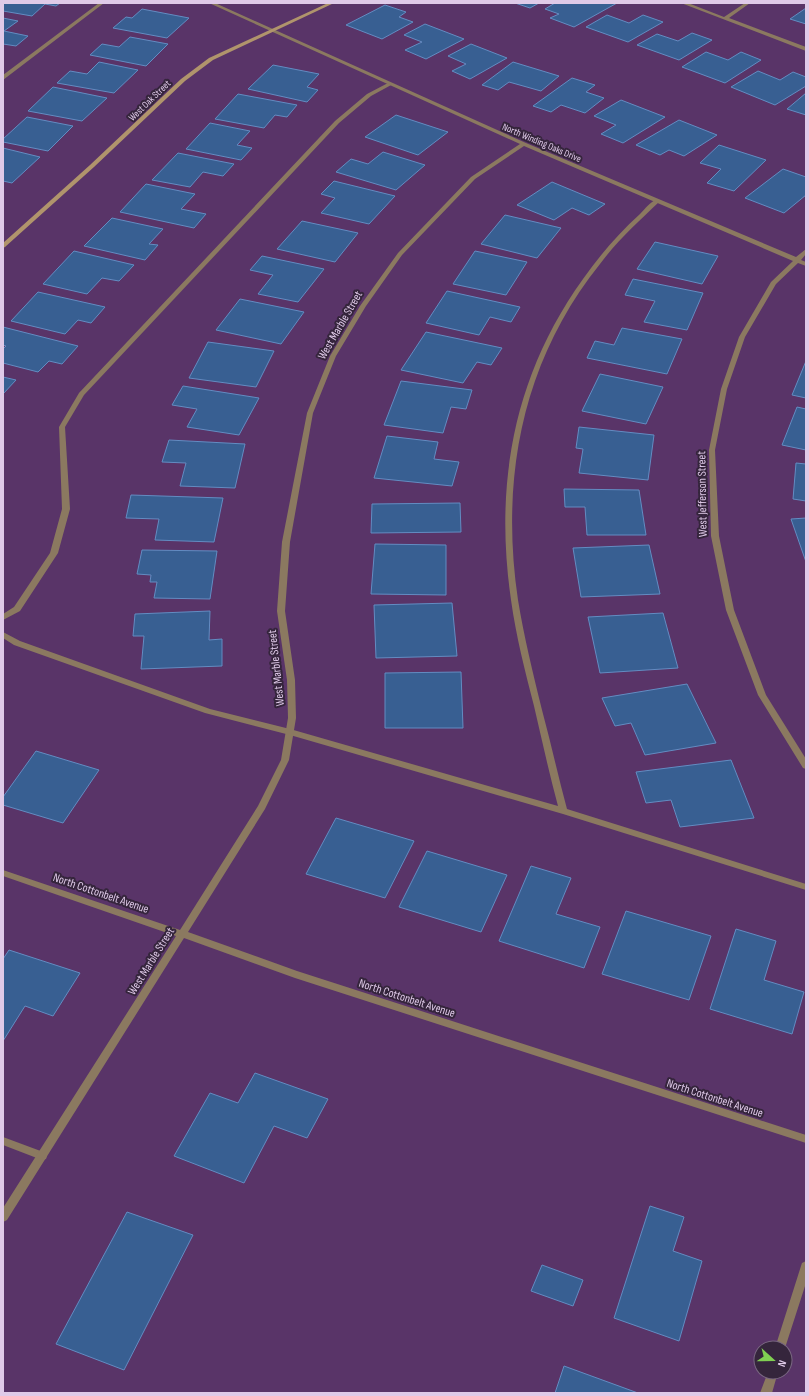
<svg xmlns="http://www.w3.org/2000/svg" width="809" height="1396" viewBox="0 0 809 1396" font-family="'Sofia Sans Condensed',sans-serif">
  <rect width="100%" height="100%" fill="#593468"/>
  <path fill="#385f92" stroke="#638cc2" d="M3 3H60L56 6 45 4 32 16 3 11Z
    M515 3H539L530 8Z
    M555 3H617L574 27 550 18 559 14 545 9Z
    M385 5 406 12 399 17 413 22 382 39 346 25Z
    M806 8V24L790 19Z
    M142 9 189 18 167 38 113 28 126 17 132 18Z
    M607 15 629 23 643 15 663 22 628 42 586 27Z
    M3 18 18 21 4 31 28 36 16 46 3 44Z
    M425 24 464 39 426 59 405 50 422 42 404 35Z
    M692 33 712 40 679 60 637 45 657 34 678 41Z
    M130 37 168 44 146 66 90 55 102 44 119 47Z
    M471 44 507 58 470 79 452 71 466 64 448 56Z
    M706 52 728 60 741 52 761 60 725 83 682 67Z
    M99 62 138 70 114 93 57 83 70 71 87 74Z
    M513 62 559 76 541 91 509 82 498 90 482 85Z
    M273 65 319 74 307 87 318 90 307 102 248 89Z
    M758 71 780 80 793 72 806 77V86L775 105 731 87Z
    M572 78 595 85 586 92 604 98 585 113 561 105 551 112 533 106Z
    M53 87 107 98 82 121 28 111Z
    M806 93V115L787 109Z
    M238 94 297 105 287 117 275 115 264 128 215 119Z
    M621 100 665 117 623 143 601 134 616 125 594 116Z
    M396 115 448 132 418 155 365 137Z
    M27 117 73 126 48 151 3 142V139Z
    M679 120 717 135 684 156 669 150 660 155 636 145Z
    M210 123 250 131 237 145 252 148 241 160 186 149Z
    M719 145 766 160 734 191 707 183 721 169 700 163Z
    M3 148 40 157 12 183 3 181Z
    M383 152 425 165 396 190 336 172 351 159 368 164Z
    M178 153 234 164 223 176 203 172 190 187 152 180Z
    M783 169 806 177V195L784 213 745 198Z
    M334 181 395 196 369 224 321 213 335 198 321 194Z
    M552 182 605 204 589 215 572 208 554 220 517 205Z
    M146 184 195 194 181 209 206 214 194 228 120 212Z
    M505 215 561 228 537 258 481 244Z
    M112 218 163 229 149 244 158 245 145 260 84 246Z
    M302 221 358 233 335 262 277 249Z
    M655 242 718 256 702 284 637 269Z
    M74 251 134 265 119 281 102 278 87 294 43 284Z
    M475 251 527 262 506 295 453 284Z
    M262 256 324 269 298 302 258 294 273 275 250 270Z
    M633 279 703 293 687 330 644 322 655 301 625 295Z
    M447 291 520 307 511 322 490 317 479 335 426 323Z
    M38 292 105 307 91 323 78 320 65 334 11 321Z
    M240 299 304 312 281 344 216 330Z
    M3 327 78 346 62 364 49 361 38 372 3 363V349L6 346 3 345Z
    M622 328 682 339 667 374 587 358 595 341 614 345Z
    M426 332 502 348 491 365 477 362 463 383 401 370Z
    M208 342 274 351 256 387 189 378Z
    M806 361V398L792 395Z
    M600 374 663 387 646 424 582 411Z
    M3 377 16 380 3 394Z
    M401 381 472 390 466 409 451 407 443 433 384 425Z
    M183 386 259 398 239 435 187 427 197 409 172 405Z
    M797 407 806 409V450L782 445Z
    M579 427 654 435 648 480 579 473 583 449 576 448Z
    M387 436 438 442 434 459 459 462 452 486 374 478Z
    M169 440 245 444 235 488 180 486 186 463 162 462Z
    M796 463 806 464V501L793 499Z
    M564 489 639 490 646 535H587L585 507H565Z
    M131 495 223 498 214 542 155 540 159 519 126 518Z
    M460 503 461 532 371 533 372 504Z
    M806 518V562L791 519Z
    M375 544 446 545V595L371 594Z
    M649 545 660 594 581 597 573 548Z
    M142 550 217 551 210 599 154 598 157 582H150L151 575 137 574Z
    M452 603 457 656 376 658 374 605Z
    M210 611 209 640 222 639V666L141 669 144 636H133L135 614Z
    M663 613 678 668 600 673 588 617Z
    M461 672 463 728H385V673Z
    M687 684 716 743 645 755 631 723 615 726 602 698Z
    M36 751 99 770 63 823 3 805V797Z
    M731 760 754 818 680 827 671 800 646 803 636 772Z
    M336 818 414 841 385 898 306 874Z
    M427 851 507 875 481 932 399 907Z
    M531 866 571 878 556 914 600 927 584 968 499 941Z
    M626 911 711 936 689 1000 602 974Z
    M736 929 776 941 764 980 804 992 792 1034 710 1009Z
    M9 950 80 973 53 1016 25 1006 3 1041V959Z
    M255 1073 328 1099 307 1138 274 1126 244 1183 174 1156 210 1093 238 1103Z
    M650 1206 684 1217 673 1251 702 1261 679 1341 614 1318Z
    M127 1212 193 1235 124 1370 56 1344Z
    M542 1265 583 1280 573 1306 531 1291Z
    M564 1366 638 1393H555Z"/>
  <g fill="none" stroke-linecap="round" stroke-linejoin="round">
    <path fill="#8b7960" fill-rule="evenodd" d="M99 3H104L3 80V75Z
      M388 83 393 84 371 96 339 123 84 395 65 427 70 509 58 553 20 611 3 620V614L14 607 50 553 62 509 59 427 79 393 335 121 367 94Z
      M657 199 660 201 659 202C638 222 617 241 600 264 522 361 500 479 518 600 524 637 533 673 542 710 551 743 558 776 567 809L806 884V890L563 814 290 735 205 713 14 645 3 638V632L20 641 210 709 290 729 558 806C549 773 542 740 534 706 525 671 516 636 511 600 494 483 514 375 583 279 600 255 618 234 640 214 645 209 650 202 657 199Z
      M3 1137 46 1153 47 1156 46 1159 42 1160 3 1145Z"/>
    <path fill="#8b7960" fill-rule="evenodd" d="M209 3H215L526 143 796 257 806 249V254L801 260 806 262V266L798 263 776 284 745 337 727 389 715 450 719 536 734 610 766 695 806 759V769L803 768 758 695 726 610 711 536 709 450 721 389 739 337 771 282 793 261 524 146 475 179 402 255 366 306 336 356 313 413 290 542 285 611 295 680 296 718 289 760 265 809 188 932 297 971 806 1135V1143L295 978 184 938 7 1220 3 1222V1208L176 936 3 876V870L180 930 258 806 281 760 288 718 287 680 277 611 282 542 307 413 330 356 360 306 398 253 471 177 520 144Z
      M681 3H688L724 17 745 3H750L729 18 806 47V51Z
      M806 1261V1283L785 1348H775L801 1266 802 1263Z
      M768 1372H778L772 1393H760Z"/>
    <path fill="#b0946c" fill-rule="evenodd" d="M328 3H334L213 60 185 81 94 167 5 247 3 248V243L90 165 181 79 209 58Z"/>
  </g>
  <g text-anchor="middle" stroke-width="4" stroke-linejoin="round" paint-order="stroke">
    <g font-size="10" fill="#dfcae8" stroke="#35253c">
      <text transform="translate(149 100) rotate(-44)" y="4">West Oak Street</text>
      <text transform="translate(542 142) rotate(23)" y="4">North Winding Oaks Drive</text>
    </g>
    <g font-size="12" fill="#dfcae8" stroke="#35253c">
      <text transform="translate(340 325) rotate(-60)" y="4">West Marble Street</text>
      <text transform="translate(702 494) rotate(-91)" y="4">West Jefferson Street</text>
      <text transform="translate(276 668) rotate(-96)" y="4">West Marble Street</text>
      <text transform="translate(101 893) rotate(19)" y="4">North Cottonbelt Avenue</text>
      <text transform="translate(151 961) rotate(-58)" y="4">West Marble Street</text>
      <text transform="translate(407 998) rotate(18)" y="4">North Cottonbelt Avenue</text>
      <text transform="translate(715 1098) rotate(18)" y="4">North Cottonbelt Avenue</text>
    </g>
  </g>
  <rect width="809" height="1396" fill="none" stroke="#dfcae8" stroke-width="8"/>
  <g transform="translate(773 1360) rotate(111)"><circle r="19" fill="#35253c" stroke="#796781"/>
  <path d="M0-3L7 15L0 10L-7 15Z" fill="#80d052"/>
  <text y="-6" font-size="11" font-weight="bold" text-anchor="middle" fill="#dfcae8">N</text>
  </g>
</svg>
